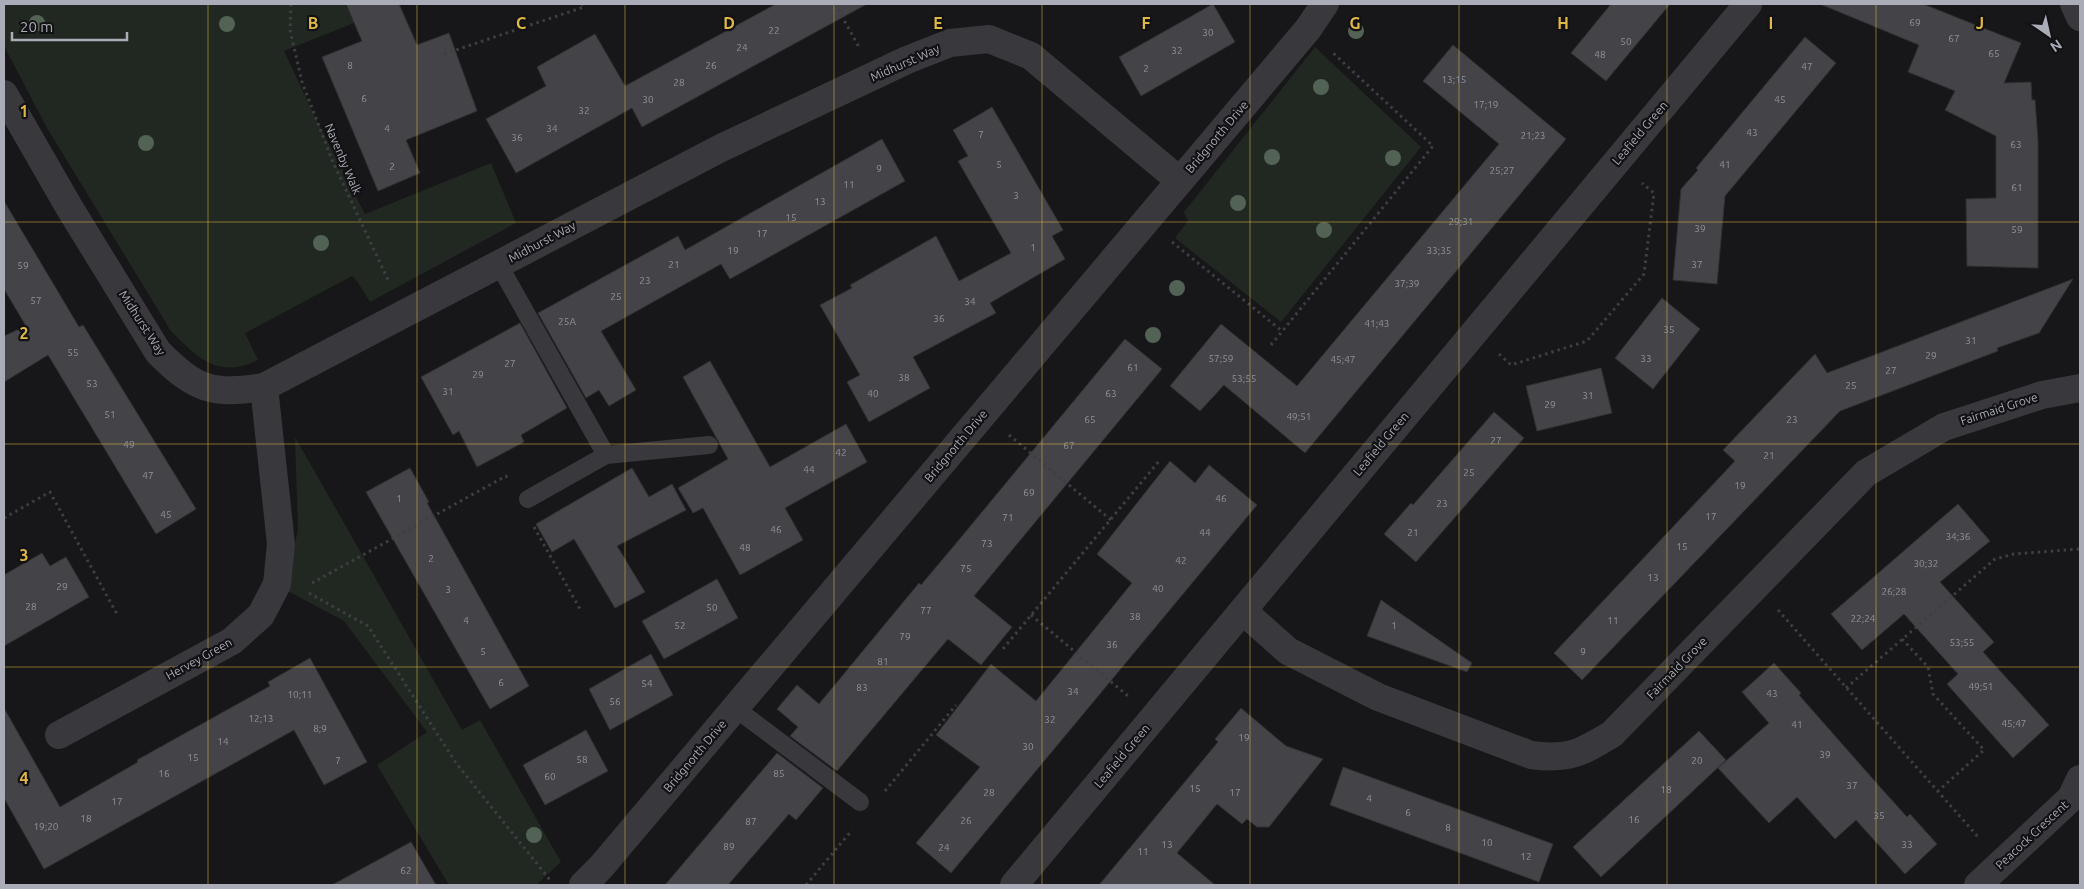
<svg xmlns="http://www.w3.org/2000/svg" width="2084" height="889" viewBox="0 0 2084 889" font-family="Ubuntu,sans-serif">
  <rect width="100%" height="100%" fill="#171618"/>
  <path fill="#212822" d="M4 4H345L354 23 284 51 314 115 365 214 491 163 516 223 370 302 357 281 352 276 245 333 258 360C219 379 198 359 171 331L47 128 4 46Z
    M1315 47 1421 147 1281 322 1175 238 1188 221 1184 212Z
    M295 437 462 730 480 720 561 862 536 885H449L377 765 427 732 344 621 286 590 298 529Z"/>
  <path fill="#444448" stroke="#313134" d="M346 4H399L417 45 449 33 477 111 406 140 420 173 378 191 322 57 362 41Z
    M776 4H867L642 127 632 108 516 173 486 119 546 86 537 67 595 34 625 86Z
    M1213 4 1235 42 1141 96 1119 57Z
    M1611 4H1670L1606 81 1571 53Z
    M1820 4H1923L2021 43 2004 83 2031 82 2032 100H2035L2038 141V268L1967 266 1966 199 1996 198V136L1945 110 1955 91 1908 72 1919 45Z
    M1805 37 1836 63 1725 196 1717 284 1673 280 1681 189 1698 170 1696 168Z
    M1453 45 1566 139 1305 453 1224 385 1200 411 1170 386 1221 324 1297 386 1499 144 1423 81Z
    M992 107 1063 230 1052 236 1065 259 990 303 996 313 913 357 930 388 869 422 847 382 860 375 820 305 852 288 850 285 936 236 959 281 1011 253 958 161 968 156 953 130Z
    M882 139 905 181 730 279 721 264 601 331 636 390 609 406 599 390 586 398 538 313 678 236 685 250Z
    M4 201 79 327 83 325 196 509 156 534 48 355 4 382V336L26 326 4 289Z
    M2073 279 2039 333 1997 348 1998 351 1840 411 1582 680 1554 653 1735 461 1723 450 1815 354 1827 373Z
    M1662 298 1700 329 1653 389 1615 358Z
    M520 323 567 408 521 435 524 442 477 467 459 431 453 435 421 377Z
    M1125 339 1162 369 974 596 1012 627 981 665 948 639 837 771 790 736 798 727 777 709 797 685 819 704 919 583 921 585 958 541Z
    M710 361 770 467 846 424 867 462 785 508 803 540 740 575 703 508 693 513 678 488 728 459 683 377Z
    M1601 368 1612 413 1537 431 1526 386Z
    M1494 412 1524 438 1416 562 1384 534 1411 503 1413 505Z
    M1170 461 1195 483 1209 465 1257 505 951 873 916 843 980 767 936 735 991 664 1036 701 1132 583 1097 554Z
    M410 468 429 502 427 503 529 686 490 709 366 492Z
    M632 468 649 497 672 484 686 510 617 546 645 592 615 608 574 539 552 552 536 524Z
    M1958 504 1990 541 1940 582 1994 642 1983 652 2049 725 2013 758 1947 684 1958 674 1904 614 1862 650 1831 614Z
    M42 553 50 566 66 557 89 597 4 646V575Z
    M717 579 738 618 664 659 642 621Z
    M1381 600 1472 663 1467 672 1367 636Z
    M651 654 673 695 610 730 589 689Z
    M310 658 367 762 324 785 294 730 44 869 4 798V708L60 807 138 762 137 760 270 686 268 682Z
    M1774 663 1801 693 1799 695 1880 787 1907 817 1910 814 1937 844 1905 874 1856 820 1835 839 1797 797 1769 823 1718 768 1769 723 1742 692Z
    M1241 708 1286 746 1323 759 1269 827H1257L1247 819 1242 824 1217 804 1177 853 1215 885H1099L1218 742 1215 739Z
    M586 730 608 771 545 805 523 765Z
    M1699 731 1726 760 1601 877 1573 847Z
    M777 753 823 788 796 820 789 814 728 885H665Z
    M1343 767 1553 844 1539 882 1330 805Z
    M411 842 436 885H332Z"/>
  <g fill="none" stroke-linecap="round" stroke-linejoin="round">
    <path stroke="#3e3f44" stroke-width="3" stroke-dasharray="2.5 4" stroke-linecap="butt" d="M291 4 290 30 302 82 332 160 389 282
      M835 4 859 47
      M444 54 584 7 582 4
      M1172 242 1282 331
      M1271 345 1433 146 1332 52
      M1499 354 1511 365 1587 341 1644 274 1654 193 1642 183
      M1009 435 1111 520
      M4 518 50 492 118 616
      M534 527 580 609
      M312 583 506 476 508 480
      M309 593 368 626 456 763 550 880
      M1778 610 1979 838
      M1031 615 1128 696
      M1902 639 1928 667 1933 694 1984 750 1938 791
      M1003 649 1160 460
      M1846 688 1995 559 2014 554 2080 549
      M885 791 956 705
      M806 885 852 830"/>
    <path stroke="#38383d" stroke-width="18" d="M499 265 606 455
      M528 499 606 455 709 445
      M735 708 860 802"/>
    <path stroke="#38383d" stroke-width="28" d="M2074 4 2080 17
      M4 94 69 207 158 352C196 390 212 395 264 387L721 148 907 60 950 43 989 39 1031 56 1180 181
      M1243 611 1288 651 1378 697 1531 755C1569 760 1580 753 1612 734L1866 473 1944 427 2042 395 2080 388
      M59 735 232 641 261 615 277 584 281 544 264 387
      M583 885 601 867 1308 29 1325 4
      M1014 885 1748 4
      M1978 885 2071 798 2080 779"/>
  </g>
  <g fill="#526255">
    <circle cx="37" cy="23" r="8"/>
    <circle cx="227" cy="24" r="8"/>
    <circle cx="1356" cy="31" r="8"/>
    <circle cx="1321" cy="87" r="8"/>
    <circle cx="146" cy="143" r="8"/>
    <circle cx="1272" cy="157" r="8"/>
    <circle cx="1393" cy="158" r="8"/>
    <circle cx="1238" cy="203" r="8"/>
    <circle cx="1324" cy="230" r="8"/>
    <circle cx="321" cy="243" r="8"/>
    <circle cx="1177" cy="288" r="8"/>
    <circle cx="1153" cy="335" r="8"/>
    <circle cx="534" cy="835" r="8"/>
  </g>
  <path fill="none" stroke="#e0b846" stroke-width="1" stroke-opacity="0.55" d="M208 4V885M417 4V885M625 4V885M834 4V885M1042 4V885M1250 4V885M1459 4V885M1667 4V885M1876 4V885M4 222H2080M4 444H2080M4 667H2080"/>
  <g text-anchor="middle" stroke-width="4.5" stroke-linejoin="round" paint-order="stroke">
    <g font-size="10" fill="#90939b">
      <text x="1915" y="26">69</text>
      <text x="774" y="34">22</text>
      <text x="1208" y="36">30</text>
      <text x="1954" y="42">67</text>
      <text x="1626" y="45">50</text>
      <text x="742" y="51">24</text>
      <text x="1177" y="54">32</text>
      <text x="1994" y="57">65</text>
      <text x="1600" y="58">48</text>
      <text x="350" y="69">8</text>
      <text x="711" y="69">26</text>
      <text x="1807" y="70">47</text>
      <text x="1146" y="72">2</text>
      <text x="1454" y="83">13;15</text>
      <text x="679" y="86">28</text>
      <text x="364" y="102">6</text>
      <text x="648" y="103">30</text>
      <text x="1780" y="103">45</text>
      <text x="1486" y="108">17;19</text>
      <text x="584" y="114">32</text>
      <text x="387" y="132">4</text>
      <text x="552" y="132">34</text>
      <text x="1752" y="136">43</text>
      <text x="981" y="138">7</text>
      <text x="1533" y="139">21;23</text>
      <text x="517" y="141">36</text>
      <text x="2016" y="148">63</text>
      <text x="999" y="168">5</text>
      <text x="1725" y="168">41</text>
      <text x="392" y="170">2</text>
      <text x="879" y="172">9</text>
      <text x="1502" y="174">25;27</text>
      <text x="849" y="188">11</text>
      <text x="2017" y="191">61</text>
      <text x="1016" y="199">3</text>
      <text x="820" y="205">13</text>
      <text x="791" y="221">15</text>
      <text x="1461" y="225">29;31</text>
      <text x="1700" y="232">39</text>
      <text x="2017" y="233">59</text>
      <text x="762" y="237">17</text>
      <text x="1033" y="251">1</text>
      <text x="733" y="254">19</text>
      <text x="1439" y="254">33;35</text>
      <text x="674" y="268">21</text>
      <text x="1697" y="268">37</text>
      <text x="23" y="269">59</text>
      <text x="645" y="284">23</text>
      <text x="1407" y="287">37;39</text>
      <text x="616" y="300">25</text>
      <text x="36" y="304">57</text>
      <text x="970" y="305">34</text>
      <text x="939" y="322">36</text>
      <text x="567" y="325">25A</text>
      <text x="1377" y="327">41;43</text>
      <text x="1669" y="333">35</text>
      <text x="1971" y="344">31</text>
      <text x="73" y="356">55</text>
      <text x="1931" y="359">29</text>
      <text x="1221" y="362">57;59</text>
      <text x="1646" y="362">33</text>
      <text x="1343" y="363">45;47</text>
      <text x="510" y="367">27</text>
      <text x="1133" y="371">61</text>
      <text x="1891" y="374">27</text>
      <text x="478" y="378">29</text>
      <text x="904" y="381">38</text>
      <text x="1244" y="382">53;55</text>
      <text x="92" y="387">53</text>
      <text x="1851" y="389">25</text>
      <text x="448" y="395">31</text>
      <text x="873" y="397">40</text>
      <text x="1111" y="397">63</text>
      <text x="1588" y="399">31</text>
      <text x="1550" y="408">29</text>
      <text x="110" y="418">51</text>
      <text x="1299" y="420">49;51</text>
      <text x="1090" y="423">65</text>
      <text x="1792" y="423">23</text>
      <text x="1496" y="444">27</text>
      <text x="129" y="448">49</text>
      <text x="1069" y="449">67</text>
      <text x="841" y="456">42</text>
      <text x="1769" y="459">21</text>
      <text x="809" y="473">44</text>
      <text x="1469" y="476">25</text>
      <text x="148" y="479">47</text>
      <text x="1740" y="489">19</text>
      <text x="1029" y="496">69</text>
      <text x="399" y="502">1</text>
      <text x="1221" y="502">46</text>
      <text x="1442" y="507">23</text>
      <text x="166" y="518">45</text>
      <text x="1711" y="520">17</text>
      <text x="1008" y="521">71</text>
      <text x="776" y="533">46</text>
      <text x="1205" y="536">44</text>
      <text x="1413" y="536">21</text>
      <text x="1958" y="540">34;36</text>
      <text x="987" y="547">73</text>
      <text x="1682" y="550">15</text>
      <text x="745" y="551">48</text>
      <text x="431" y="562">2</text>
      <text x="1181" y="564">42</text>
      <text x="1926" y="567">30;32</text>
      <text x="966" y="572">75</text>
      <text x="1653" y="581">13</text>
      <text x="62" y="590">29</text>
      <text x="1158" y="592">40</text>
      <text x="448" y="593">3</text>
      <text x="1894" y="595">26;28</text>
      <text x="31" y="610">28</text>
      <text x="712" y="611">50</text>
      <text x="926" y="614">77</text>
      <text x="1135" y="620">38</text>
      <text x="1863" y="622">22;24</text>
      <text x="466" y="624">4</text>
      <text x="1613" y="624">11</text>
      <text x="680" y="629">52</text>
      <text x="1394" y="629">1</text>
      <text x="905" y="640">79</text>
      <text x="1962" y="646">53;55</text>
      <text x="1112" y="648">36</text>
      <text x="483" y="655">5</text>
      <text x="1583" y="655">9</text>
      <text x="883" y="665">81</text>
      <text x="501" y="686">6</text>
      <text x="647" y="687">54</text>
      <text x="1981" y="690">49;51</text>
      <text x="862" y="691">83</text>
      <text x="1073" y="695">34</text>
      <text x="1772" y="697">43</text>
      <text x="300" y="698">10;11</text>
      <text x="615" y="705">56</text>
      <text x="261" y="722">12;13</text>
      <text x="1050" y="723">32</text>
      <text x="2014" y="727">45;47</text>
      <text x="1797" y="728">41</text>
      <text x="320" y="732">8;9</text>
      <text x="1244" y="741">19</text>
      <text x="223" y="745">14</text>
      <text x="1028" y="750">30</text>
      <text x="1825" y="758">39</text>
      <text x="193" y="761">15</text>
      <text x="582" y="763">58</text>
      <text x="338" y="764">7</text>
      <text x="1697" y="764">20</text>
      <text x="164" y="777">16</text>
      <text x="779" y="777">85</text>
      <text x="550" y="780">60</text>
      <text x="1852" y="789">37</text>
      <text x="1195" y="792">15</text>
      <text x="1666" y="793">18</text>
      <text x="989" y="796">28</text>
      <text x="1235" y="796">17</text>
      <text x="1369" y="802">4</text>
      <text x="117" y="805">17</text>
      <text x="1408" y="816">6</text>
      <text x="1879" y="819">35</text>
      <text x="86" y="822">18</text>
      <text x="1634" y="823">16</text>
      <text x="966" y="824">26</text>
      <text x="751" y="825">87</text>
      <text x="46" y="830">19;20</text>
      <text x="1448" y="831">8</text>
      <text x="1487" y="846">10</text>
      <text x="1167" y="848">13</text>
      <text x="1907" y="848">33</text>
      <text x="729" y="850">89</text>
      <text x="944" y="851">24</text>
      <text x="1143" y="855">11</text>
      <text x="1526" y="860">12</text>
      <text x="406" y="874">62</text>
    </g>
    <g font-size="12" fill="#aaadb7" stroke="#121113">
      <text transform="translate(905 63) rotate(-24)" y="4">Midhurst Way</text>
      <text transform="translate(1640 133) rotate(-50)" y="4">Leafield Green</text>
      <text transform="translate(1217 137) rotate(-50)" y="4">Bridgnorth Drive</text>
      <text transform="translate(343 159) rotate(67)" y="4">Navenby Walk</text>
      <text transform="translate(542 242) rotate(-28)" y="4">Midhurst Way</text>
      <text transform="translate(142 323) rotate(57)" y="4">Midhurst Way</text>
      <text transform="translate(1999 409) rotate(-18)" y="4">Fairmaid Grove</text>
      <text transform="translate(1381 444) rotate(-50)" y="4">Leafield Green</text>
      <text transform="translate(956 446) rotate(-50)" y="4">Bridgnorth Drive</text>
      <text transform="translate(199 659) rotate(-29)" y="4">Hervey Green</text>
      <text transform="translate(1677 668) rotate(-46)" y="4">Fairmaid Grove</text>
      <text transform="translate(695 756) rotate(-50)" y="4">Bridgnorth Drive</text>
      <text transform="translate(1122 756) rotate(-50)" y="4">Leafield Green</text>
      <text transform="translate(2032 835) rotate(-43)" y="4">Peacock Crescent</text>
    </g>
  </g>
  <g font-size="16" text-anchor="middle" font-weight="bold" fill="#e0b846" stroke="#121113" stroke-width="4.5" stroke-linejoin="round" paint-order="stroke">
    <text x="313" y="29">B</text>
    <text x="521" y="29">C</text>
    <text x="729" y="29">D</text>
    <text x="938" y="29">E</text>
    <text x="1146" y="29">F</text>
    <text x="1355" y="29">G</text>
    <text x="1563" y="29">H</text>
    <text x="1771" y="29">I</text>
    <text x="1980" y="29">J</text>
    <text x="24" y="117">1</text>
    <text x="24" y="339">2</text>
    <text x="24" y="561">3</text>
    <text x="24" y="784">4</text>
  </g>
  <rect width="2084" height="889" fill="none" stroke="#aaadb7" stroke-width="10"/>
  <g transform="translate(2049 35) rotate(146)" stroke="#121113" stroke-width="4" paint-order="stroke">
  <path d="M0-4L9 19L0 12L-9 19Z" fill="#aaadb7"/>
  <text y="-8" font-size="14" font-weight="bold" text-anchor="middle" fill="#aaadb7">N</text>
  </g>
  <path d="M12 32v8h115v-8" fill="none" stroke="#aaadb7" stroke-width="2.5"/>
  <text x="20" y="32" font-size="15" fill="#aaadb7" stroke="#121113" stroke-width="4" paint-order="stroke">20 m</text>
</svg>
